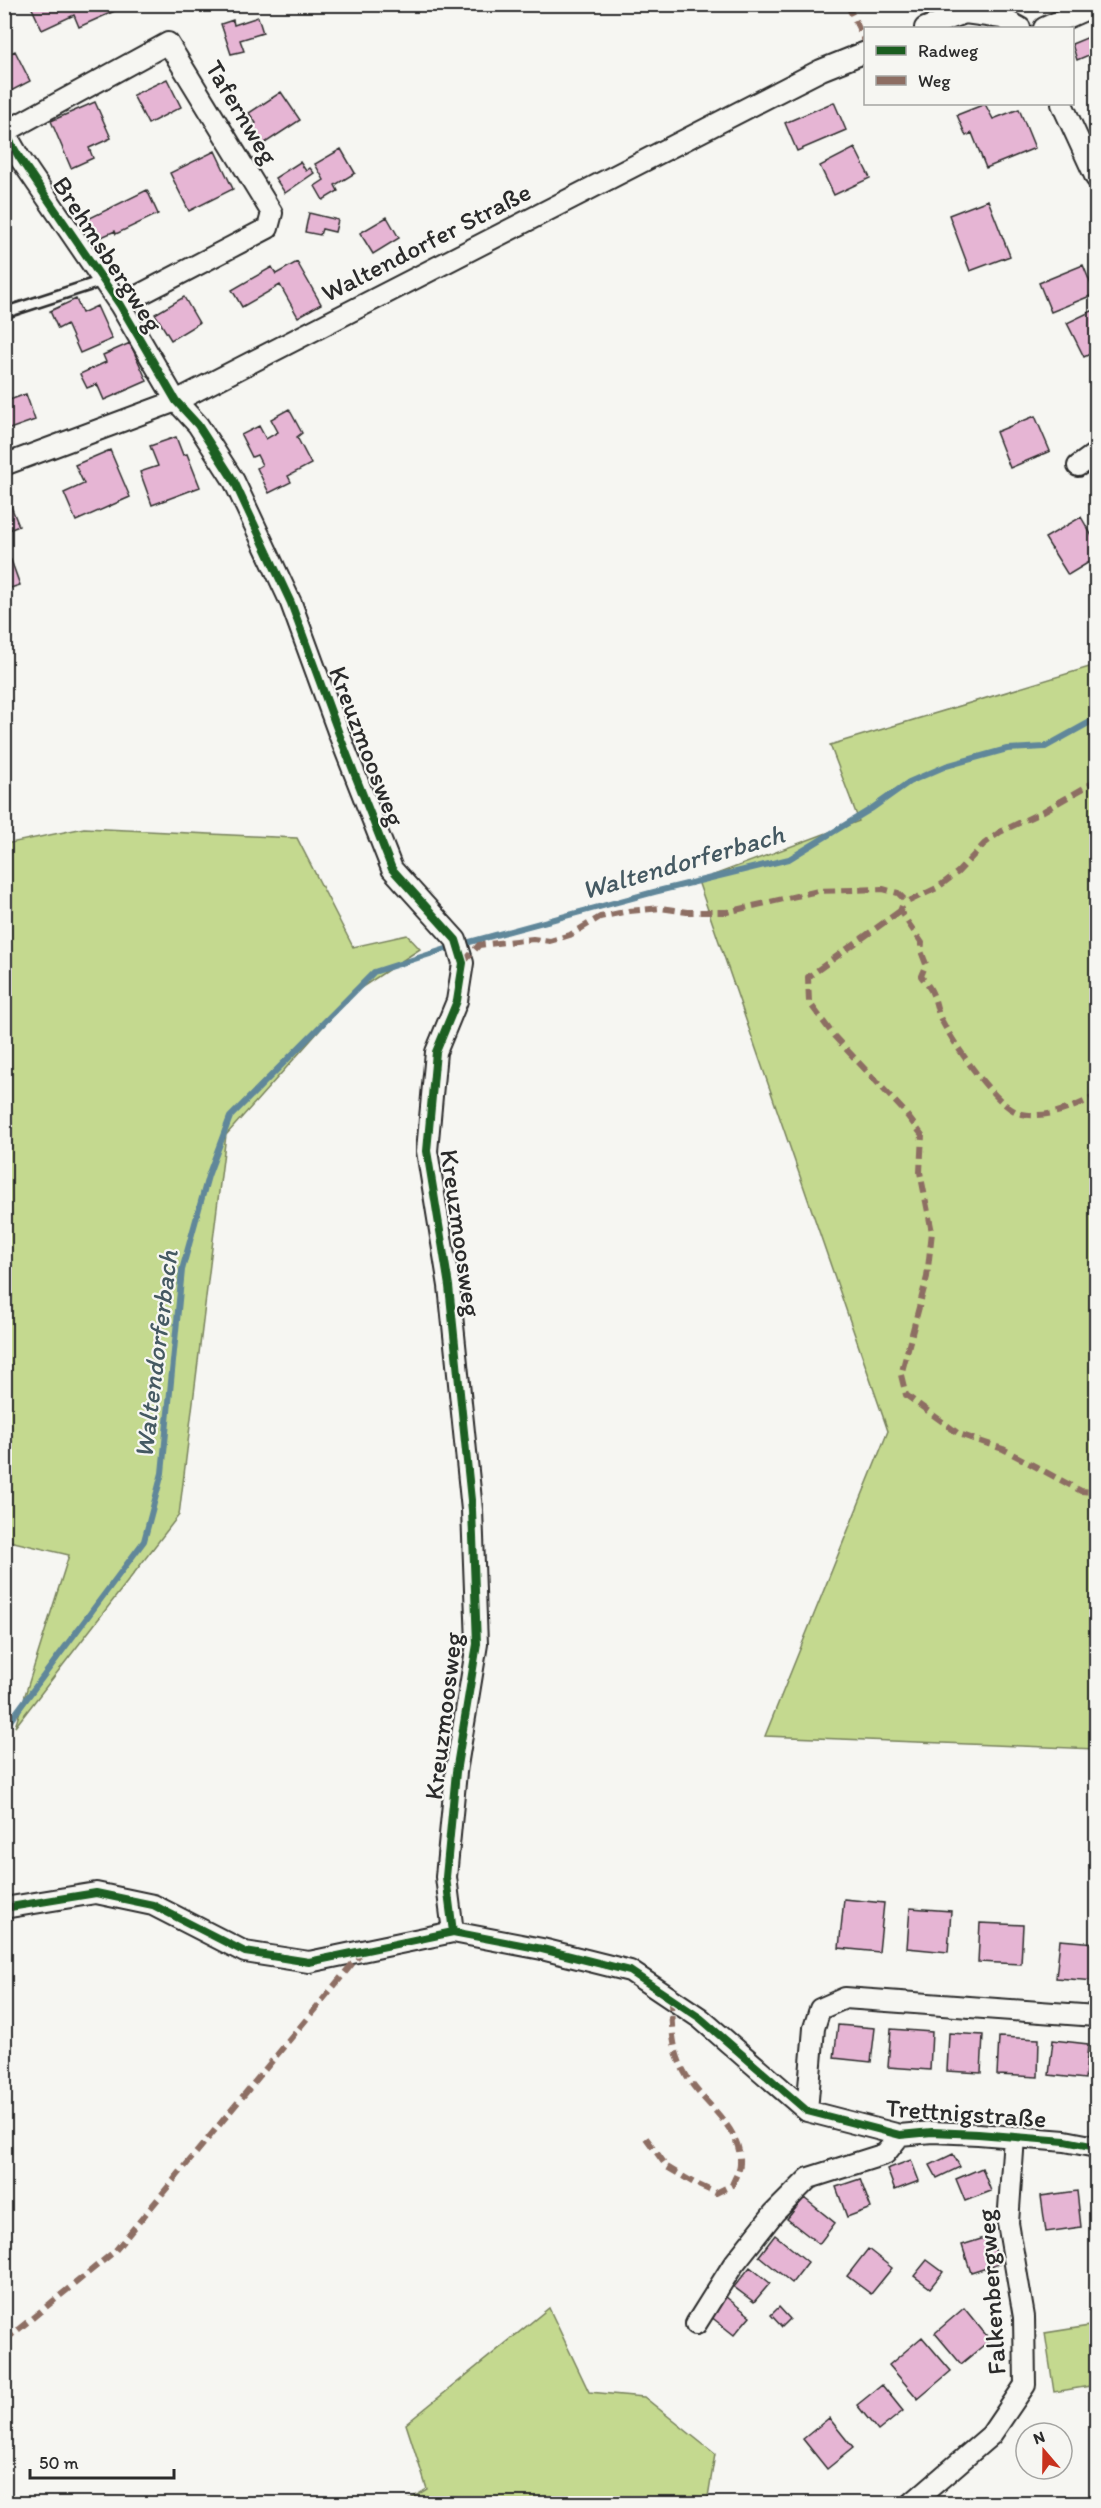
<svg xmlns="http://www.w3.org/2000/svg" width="1101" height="2508" viewBox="0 0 1101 2508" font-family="Itim,sans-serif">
  <rect width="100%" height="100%" fill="#f6f6f2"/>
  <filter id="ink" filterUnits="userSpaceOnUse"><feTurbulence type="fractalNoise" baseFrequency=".0167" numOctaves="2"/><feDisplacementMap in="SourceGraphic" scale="12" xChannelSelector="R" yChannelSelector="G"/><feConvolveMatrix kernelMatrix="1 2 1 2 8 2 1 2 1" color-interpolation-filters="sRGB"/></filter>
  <g filter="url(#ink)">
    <path fill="#c4d98f" stroke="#78825d" stroke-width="1.5" d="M1096 665V1749L765 1736 888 1431 698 881 859 821 830 745Z
      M84 828 297 838 353 947 407 935 420 949 353 993 226 1135 179 1515 15 1727 69 1555 5 1540V844Z
      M549 2308 589 2392 644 2397 715 2454 707 2503 657 2504 635 2501 634 2504 404 2503 427 2489 406 2424Z
      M1096 2325V2385L1054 2392 1045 2333Z"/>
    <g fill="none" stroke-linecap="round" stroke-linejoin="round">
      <path stroke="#60879a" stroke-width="6" d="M466 943 654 892 789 859 871 809 909 782 946 766 1007 749 1045 747 1092 721 1096 716
        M4 1729 144 1541 162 1473 182 1270 208 1176 230 1117 374 972 449 948
        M4 1881 7 1892
        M4 1928 7 1925"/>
    </g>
    <path fill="#e6b5d4" stroke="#2b2b2b" stroke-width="1.5" d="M30 4H117L119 9 79 27 74 15 42 30Z
      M258 17 263 33 240 40 244 51 231 54 221 24 233 20 234 25Z
      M1096 34V67L1091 54 1077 60 1072 44Z
      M15 51 30 81 9 92 4 83V56Z
      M167 79 181 107 148 124 133 95Z
      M281 92 300 120 259 147 247 129 256 123 249 113Z
      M95 102 111 138 89 148 93 158 71 168 51 121Z
      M834 102 846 130 797 151 785 123Z
      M985 104 993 119 1019 109 1035 148 986 168 972 133 966 136 957 115Z
      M855 148 870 178 834 195 820 166Z
      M341 149 355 173 335 185 338 191 323 200 315 186 324 180 315 164Z
      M215 151 233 189 189 211 170 173Z
      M300 162 306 171 310 168 314 173 285 193 275 178Z
      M147 190 158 214 116 234 115 231 97 239 88 219Z
      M988 200 1010 256 970 271 949 215Z
      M309 213 338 220 335 232 322 229 320 235 305 232Z
      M387 217 399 238 373 254 360 233Z
      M297 262 321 304 298 317 280 285 242 307 232 290 272 267 276 274Z
      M1083 265 1095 294 1051 312 1039 283Z
      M184 297 199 323 171 340 155 314Z
      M76 299 82 313 97 306 112 339 80 353 67 324 58 329 50 311Z
      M1096 309V351L1084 357 1067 323Z
      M130 343 147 381 104 400 97 384 87 388 80 374 106 362 103 355Z
      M26 394 35 420 4 431V402Z
      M289 409 302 433 297 437 311 464 288 476 291 482 269 493 257 468 262 465 257 455 252 457 241 435 259 426 266 439 278 432 271 419Z
      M1035 416 1050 451 1010 468 996 432Z
      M176 437 183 455 187 454 200 487 152 505 140 472 158 466 150 446Z
      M110 450 130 497 76 521 64 493 84 484 75 465Z
      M8 499 19 526 4 532V501Z
      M1081 517 1096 543V558L1068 575 1045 538Z
      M11 560 20 585 4 590V562Z
      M844 1899 884 1903 879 1952 839 1948Z
      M910 1908 951 1911 948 1952 907 1948Z
      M980 1923 1023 1925 1021 1964 978 1962Z
      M1060 1940 1096 1943V1981L1056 1978Z
      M838 2025 875 2028 871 2062 834 2058Z
      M891 2029 932 2032 930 2070 888 2067Z
      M949 2033 983 2035 981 2073 947 2071Z
      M999 2037 1039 2039 1038 2077 997 2075Z
      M1053 2040 1088 2044 1085 2079 1049 2075Z
      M953 2154 960 2167 937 2178 930 2165Z
      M911 2160 919 2181 895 2190 887 2169Z
      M982 2168 991 2191 965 2201 956 2179Z
      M860 2179 871 2208 847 2217 836 2187Z
      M1077 2191 1081 2227 1046 2232 1041 2196Z
      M804 2198 835 2223 819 2244 787 2219Z
      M775 2235 808 2262 792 2283 759 2256Z
      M991 2236 999 2264 971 2273 962 2245Z
      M868 2249 892 2268 871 2294 847 2276Z
      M927 2260 943 2272 930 2288 914 2276Z
      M750 2267 770 2283 754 2302 734 2287Z
      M726 2297 750 2316 734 2335 710 2316Z
      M779 2307 790 2319 782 2327 771 2315Z
      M964 2308 990 2340 961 2364 935 2333Z
      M922 2337 951 2371 918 2399 889 2365Z
      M882 2385 903 2411 878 2431 857 2405Z
      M829 2418 853 2448 827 2469 803 2439Z"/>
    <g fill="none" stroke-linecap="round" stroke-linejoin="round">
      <g stroke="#2b2b2b" stroke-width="14">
        <path id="lane" d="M4 313 102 281"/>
      </g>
      <g stroke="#2b2b2b" stroke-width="24">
        <path id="street" d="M925 28 965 13 1002 18 1020 28
          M1044 28 1096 5
          M1062 104 1096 178
          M4 131 19 157 120 305 176 401 198 425 234 481 291 603 339 734 392 869 456 940 463 963 457 1001 436 1052 427 1151 449 1286 472 1510 477 1644 456 1772 446 1877 453 1932
          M5 132 168 43 272 213 268 228 120 305
          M4 465 176 401 821 70 866 52
          M1078 466 1096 453
          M4 1908 96 1893 153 1905 245 1952 309 1962 453 1932 542 1949 630 1971 700 2018 807 2111 900 2135 932 2132 978 2134 1065 2141 1096 2147
          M807 2111 814 2028 820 2009 845 1998 1096 2016
          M696 2324 733 2265 774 2213 809 2178 885 2154 900 2135
          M911 2504 991 2435 1025 2385 1024 2317 1008 2223 1014 2137"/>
      </g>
      <use href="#lane" stroke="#f6f6f2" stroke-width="9"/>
      <use href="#street" stroke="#f6f6f2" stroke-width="20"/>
      <path stroke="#8d6e63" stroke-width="6" stroke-dasharray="12 6" stroke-linecap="butt" d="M847 4 866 43
        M902 906 900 911 922 943 921 951 926 964 921 976C925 982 931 988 933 995 937 1004 937 1013 942 1021 954 1044 997 1109 1022 1114 1047 1119 1075 1107 1096 1096
        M900 911 808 977 809 1002 834 1036 903 1110 922 1135 920 1172 932 1232 927 1277 901 1375 906 1395 959 1434 1003 1449 1081 1491 1096 1492
        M463 963 479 945 533 939 550 941 570 935 600 917 629 911 661 908 687 912H727L818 891 883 889 898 893 907 902 937 888 958 872 984 844 1000 832 1042 812 1096 781
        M646 2138 667 2167 694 2183 716 2193 732 2185C734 2179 740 2170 740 2163 742 2127 701 2102 686 2075 671 2050 672 2026 671 1999
        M4 2341 115 2251 362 1952"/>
      <g stroke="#f6f6f2" stroke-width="11">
        <path id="cycleway" d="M4 131 19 157 120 305 176 401 198 425 234 481 291 603 339 734 392 869 456 940 463 963 457 1001 436 1052 427 1151 449 1286 472 1510 477 1644 456 1772 446 1877 453 1932
          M4 1908 96 1893 153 1905 245 1952 309 1962 453 1932 542 1949 630 1971 700 2018 807 2111 900 2135 932 2132 978 2134 1065 2141 1096 2147"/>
      </g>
      <use href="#cycleway" stroke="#1b5e20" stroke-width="8"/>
    </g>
  </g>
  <g text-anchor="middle" stroke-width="4.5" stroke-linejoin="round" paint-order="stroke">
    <g font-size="26" fill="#2b2b2b" stroke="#f6f6f2">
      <text transform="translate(242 112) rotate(59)" y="9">Tafernweg</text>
      <text transform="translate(426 242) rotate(-27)" y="9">Waltendorfer Straße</text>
      <text transform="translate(108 254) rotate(57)" y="9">Brehmsbergweg</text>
      <text transform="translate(367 746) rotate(69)" y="9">Kreuzmoosweg</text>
      <text transform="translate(461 1233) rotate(82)" y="9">Kreuzmoosweg</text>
      <text transform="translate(443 1716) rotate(-83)" y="9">Kreuzmoosweg</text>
      <text transform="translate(966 2113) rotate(4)" y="9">Trettnigstraße</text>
      <text transform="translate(991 2292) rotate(-94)" y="9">Falkenbergweg</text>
    </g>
    <g font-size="27" font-style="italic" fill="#455962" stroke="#f6f6f2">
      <text transform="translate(683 862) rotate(-16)" y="9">Waltendorferbach</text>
      <text transform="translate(156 1354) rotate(-83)" y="9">Waltendorferbach</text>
    </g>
  </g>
  <rect width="1101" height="2508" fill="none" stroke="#f6f6f2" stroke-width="24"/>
  <rect x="12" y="12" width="1077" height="2484" fill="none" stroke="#2b2b2b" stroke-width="2" filter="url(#ink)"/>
  <rect x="864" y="27" width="210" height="78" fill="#f6f6f2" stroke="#a5a5a2" stroke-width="1.5"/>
  <rect x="876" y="46" width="30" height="9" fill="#1b5e20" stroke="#a5a5a2" stroke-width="1.5"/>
  <text x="918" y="57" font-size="18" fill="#2b2b2b">Radweg</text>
  <rect x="876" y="76" width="30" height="9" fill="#8d6e63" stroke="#a5a5a2" stroke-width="1.5"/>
  <text x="918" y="87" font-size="18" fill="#2b2b2b">Weg</text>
  <g transform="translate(1044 2451) rotate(340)"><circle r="28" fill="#f6f6f2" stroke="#a5a5a2" stroke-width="1.5"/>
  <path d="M0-4.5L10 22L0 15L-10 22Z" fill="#c8321e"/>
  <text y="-9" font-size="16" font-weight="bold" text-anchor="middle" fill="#2b2b2b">N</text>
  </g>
  <path d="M30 2469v9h144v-9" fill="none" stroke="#2b2b2b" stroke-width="3"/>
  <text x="39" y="2469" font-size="18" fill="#2b2b2b" stroke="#f6f6f2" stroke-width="4.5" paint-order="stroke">50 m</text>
</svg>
